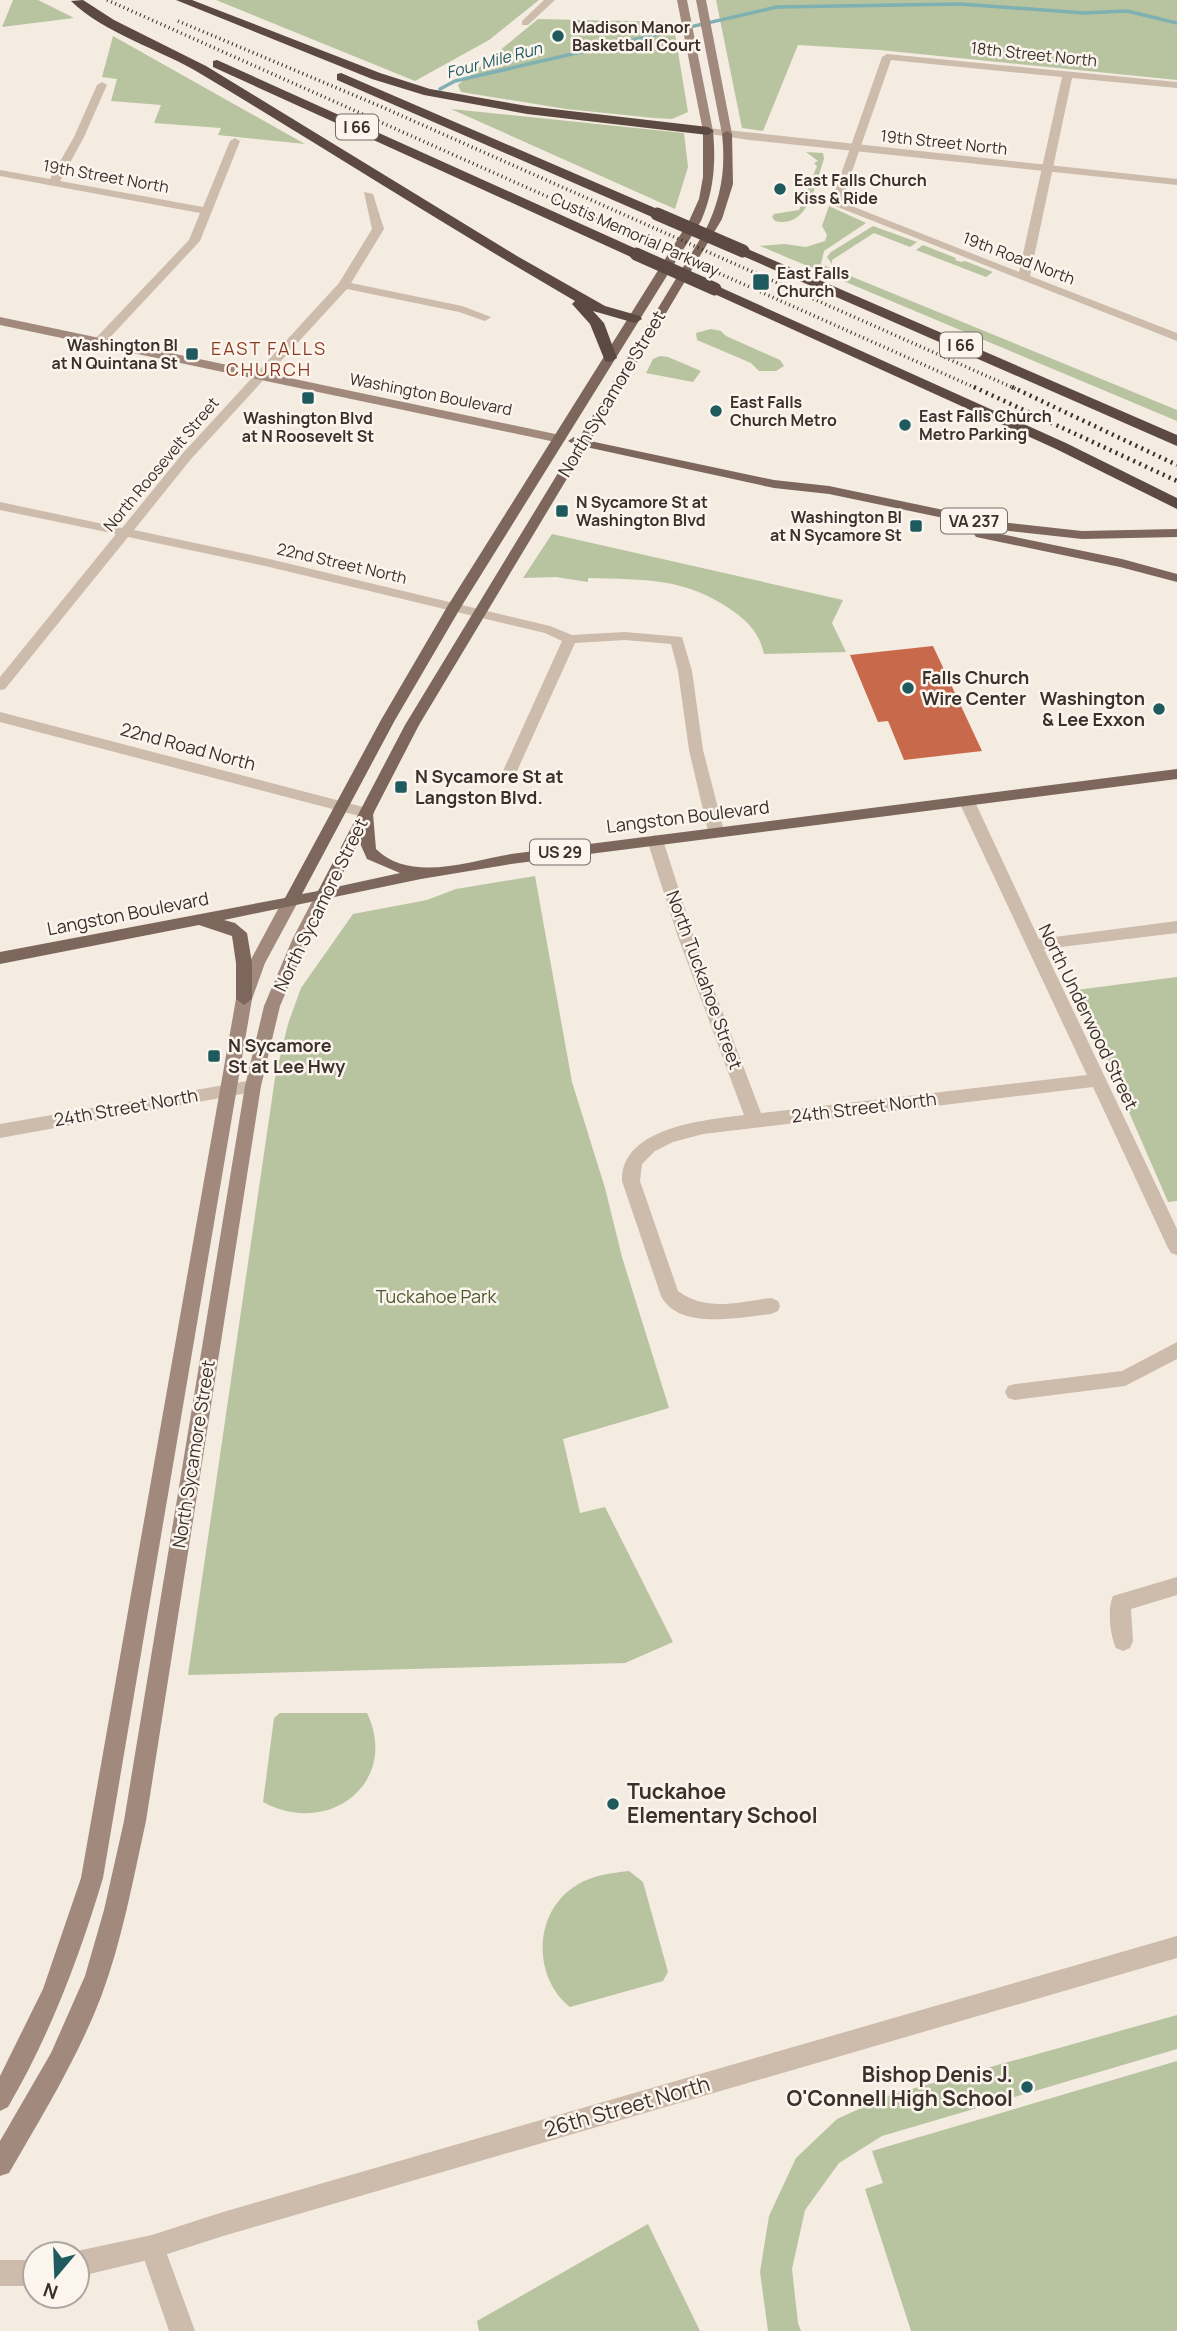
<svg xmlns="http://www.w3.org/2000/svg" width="1177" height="2331" viewBox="0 0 1177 2331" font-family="Manrope,sans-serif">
  <rect width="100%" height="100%" fill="#f4ebe1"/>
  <path fill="#b8c4a0" d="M13 0H38L74 18 2 27Z
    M216 0H539L489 40 415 81Z
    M716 0H1177V80L880 50 798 45 763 131 742 128Z
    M538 19 673 22 688 112 672 119 654 118 566 109 461 92 458 85Z
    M113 36 305 144 218 135 221 128 154 123 161 105 111 101 117 79 102 77Z
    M451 109 684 133 688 167 675 209Z
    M806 152 823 153 824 159C815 184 809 229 775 221L772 217 774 214 799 210 817 166 814 163 818 161Z
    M829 206 866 223 824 251 821 264 1177 410V421L760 246 784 244 806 247 825 241 827 235 822 226Z
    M873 226 917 242 910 247 874 233 832 260V264L827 257 831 252Z
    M923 245 956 258 955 260 961 262 965 261 993 272 986 277 916 250Z
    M711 329 721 331 726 336 780 360 784 366 776 371H759L751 363 697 340 696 333Z
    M660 356 668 357 701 371 693 382 646 373 653 359Z
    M552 534 843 600 832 623 846 652 764 654C760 635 749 622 733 611 685 577 645 580 588 578V582L556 577 523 578Z
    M535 876 572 1082 605 1188 622 1257 669 1408 563 1439 580 1513 605 1507 673 1642 625 1663 188 1675 275 1078 288 1024 301 988 353 914 427 900 456 889Z
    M1177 977V1201L1168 1202 1076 990Z
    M280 1713H367C400 1782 329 1838 263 1802L274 1718Z
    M629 1871 643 1882 668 1972 663 1981 570 2007C532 1977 533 1911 577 1885 593 1875 611 1873 629 1871Z
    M1177 2015V2049L882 2136 839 2163 805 2210 792 2269 798 2323 801 2331H768L760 2272 769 2216 796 2158 837 2119 890 2095Z
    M1177 2061V2331H911L865 2189 883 2183 872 2151Z
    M648 2224 700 2331H479L477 2321Z"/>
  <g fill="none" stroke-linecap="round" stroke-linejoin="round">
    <path stroke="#7fb0b2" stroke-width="3.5" d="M440 89 455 81 777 7 960 4 1084 13 1127 11 1177 23"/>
  </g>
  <path fill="#c8694b" d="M933 646 982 751 904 760 888 721 878 722 850 655Z"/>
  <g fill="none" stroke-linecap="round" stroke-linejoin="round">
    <path fill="#cdbbac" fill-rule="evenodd" d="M544 0H555L528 25H522V21Z
      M887 54 1177 82V88L1072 78 1030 276 1177 333V341L835 206 833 197 882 57ZM891 60 1062 77 1019 272 844 203 843 197Z
      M102 82 107 85 84 137 60 181 203 207 230 141 235 138 240 141 200 241 102 346 98 347 92 343 94 340 189 240 200 213 0 176V170L50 179 74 137 97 85Z
      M364 192 373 194 384 229 351 283 462 306 491 317 485 321 459 312 347 289 191 459 134 530 265 558 550 626 572 635 625 632 682 637 692 671 703 750 724 831 721 835H711L708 831 689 750 678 671 671 644 625 640 575 643 517 771 510 776 503 771 562 641 545 633 265 566 128 537 5 689 0 690V677L116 534 0 510V502L122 528 183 453 339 283 372 229Z
      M0 712 367 808 375 813 367 818 0 722Z
      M967 797 975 802 1039 939 1177 921V933L1044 949 1177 1229V1255L1171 1253 1168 1248 1093 1087 703 1134 673 1142 655 1151 642 1164 640 1181 678 1291C707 1312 737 1302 771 1298L778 1301 780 1306 778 1311 771 1314C740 1317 679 1331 661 1296L622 1181C621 1127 705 1120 744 1115L678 937 647 840 655 835 663 840 694 937 761 1113 1087 1075 959 802Z
      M253 1080 259 1081 261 1086 259 1091 253 1092 0 1138V1124Z
      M1177 1342V1359L1125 1386 1015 1400 1008 1398 1005 1392 1008 1386 1015 1384 1122 1371Z
      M1177 1577V1595L1131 1609 1133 1641 1130 1648 1123 1651 1116 1648C1110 1635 1107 1609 1113 1596Z
      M152 2235 161 2238 195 2331H169L140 2247 143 2238Z"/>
    <path fill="#cdbbac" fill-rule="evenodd" d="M708 128 1177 179V185L749 140 704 133V129Z
      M1177 1936V1958L223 2236 152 2259 77 2277V2254H71L77 2251 152 2235 223 2212Z
      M0 2260H35V2286H0Z"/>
    <path fill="#a18a7d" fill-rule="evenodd" d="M677 0H687L713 131 708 134 703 131Z
      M696 0H706L732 134 727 137 722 134Z
      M0 317 560 435 566 439 560 443 0 325Z
      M324 889 332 894 309 938 280 1006 261 1086 146 1821C133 1880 122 1941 101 1997 77 2059 42 2116 9 2173L0 2176V2141L51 2053 85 1976 104 1910 124 1821 245 1086 264 1006 293 938 318 890Z
      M290 897 298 902 265 963 252 999 103 1878C79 1958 50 2035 8 2107L0 2111V2076L43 1989 81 1878 236 999 249 963 284 898Z"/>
    <path fill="#7d675c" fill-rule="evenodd" d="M708 128 713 131C716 163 714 191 701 221L461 607 395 720 302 894 318 891 405 725 575 445 568 441 574 437 579 438 705 231C721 199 726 169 722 134L727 131 732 134 733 184 722 219 590 441 774 480 829 486 1001 522 1082 531 1177 529V537L1082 539 1001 530 829 494 774 488 586 447 419 725 373 814 376 849C410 883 470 861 511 854L1177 769V779L511 864 421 879 224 920 235 923 247 933 252 963V999L244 1005 236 999V963L232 936 199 925 0 964V952L285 898 381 720 447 607 689 221 699 199 703 177V131ZM359 841 367 859 400 873 336 887Z
      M981 530 1122 559 1177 574V582L1120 567 976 537 974 534Z"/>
    <path fill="#5c4a42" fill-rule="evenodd" d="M83 0 114 20 206 66 517 256 605 306 640 316 642 319 635 323 593 311 604 323 617 358 610 362 605 361 590 324 572 304 575 301C449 228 326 149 201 74 162 50 103 33 71 1Z
      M176 0H192L380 73 430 89 527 106 708 127 714 131 708 135 527 114 424 95 372 79Z
      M217 60 641 251 643 254 641 257H631L213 67V61Z
      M341 73 662 211 664 214 662 217H652L337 80V74Z
      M743 247 1177 435V446L738 254V248Z
      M715 285 1066 443 1177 498V509L1056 449 710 292V286Z"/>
    <path stroke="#3b302b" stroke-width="3.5" stroke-dasharray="1 3.5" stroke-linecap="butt" d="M107 0 978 389
      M178 21 382 107 1016 389"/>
    <path stroke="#3b302b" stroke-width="4.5" stroke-dasharray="2 4.5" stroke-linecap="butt" d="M974 387 1177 481
      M1012 387 1177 465"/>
    <path stroke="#5c4a42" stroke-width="13" d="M657 214 743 251
      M636 254 715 289"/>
  </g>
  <g fill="#1f5a5e" stroke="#fbf5ee" stroke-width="2.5">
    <circle cx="558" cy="36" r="7"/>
    <circle cx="780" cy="189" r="7"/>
    <rect x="752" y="273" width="18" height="18" rx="3.5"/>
    <rect x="185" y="347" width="14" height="14" rx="3.5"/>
    <rect x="301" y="391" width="14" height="14" rx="3.5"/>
    <circle cx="716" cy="411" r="7"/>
    <circle cx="905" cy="425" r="7"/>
    <rect x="555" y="504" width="14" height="14" rx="3.5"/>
    <rect x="909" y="519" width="14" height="14" rx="3.5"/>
    <circle cx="908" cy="688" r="7"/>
    <circle cx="1159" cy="709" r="7"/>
    <rect x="394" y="780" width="14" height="14" rx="3.5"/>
    <rect x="207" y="1049" width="14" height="14" rx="3.5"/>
    <circle cx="613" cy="1804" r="7"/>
    <circle cx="1027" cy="2087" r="7"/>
  </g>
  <g text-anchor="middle" stroke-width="5" stroke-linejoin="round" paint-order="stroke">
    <g font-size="16" font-weight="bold" fill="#3b302b" stroke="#fbf5ee" text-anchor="start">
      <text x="572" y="33">Madison Manor<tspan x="572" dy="18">Basketball Court</tspan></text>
      <text x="794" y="186">East Falls Church<tspan x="794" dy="18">Kiss &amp; Ride</tspan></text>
      <text x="777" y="279">East Falls<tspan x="777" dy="18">Church</tspan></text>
      <text x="178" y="351" text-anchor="end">Washington Bl<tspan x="178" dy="18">at N Quintana St</tspan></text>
      <text x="730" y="408">East Falls<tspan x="730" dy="18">Church Metro</tspan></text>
      <text x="919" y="422">East Falls Church<tspan x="919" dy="18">Metro Parking</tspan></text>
      <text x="308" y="424" text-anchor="middle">Washington Blvd<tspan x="308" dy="18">at N Roosevelt St</tspan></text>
      <text x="576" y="508">N Sycamore St at<tspan x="576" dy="18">Washington Blvd</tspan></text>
      <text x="902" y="523" text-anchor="end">Washington Bl<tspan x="902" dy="18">at N Sycamore St</tspan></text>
    </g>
    <g font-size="16" fill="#3b302b" stroke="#fbf5ee">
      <text transform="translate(1034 54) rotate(6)" y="6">18th Street North</text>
      <text transform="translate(944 142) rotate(6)" y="6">19th Street North</text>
      <text transform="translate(106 176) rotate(10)" y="6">19th Street North</text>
      <text transform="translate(635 234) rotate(24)" y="6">Custis Memorial Parkway</text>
      <text transform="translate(1019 258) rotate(21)" y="6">19th Road North</text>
      <text transform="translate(431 394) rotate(11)" y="6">Washington Boulevard</text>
      <text transform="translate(161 464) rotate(-50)" y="6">North Roosevelt Street</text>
      <text transform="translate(342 563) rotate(13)" y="6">22nd Street North</text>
    </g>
    <g font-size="16" font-style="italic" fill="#1f5a5e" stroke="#fbf5ee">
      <text transform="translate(494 60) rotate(-15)" y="6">Four Mile Run</text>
    </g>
    <g fill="#fbf5ee" stroke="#756b66" stroke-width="2">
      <rect x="336" y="114.5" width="42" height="25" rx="5"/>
      <rect x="940" y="332.5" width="42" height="25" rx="5"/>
      <rect x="941" y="508.5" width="66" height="25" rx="5"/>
      <rect x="530" y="839.5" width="60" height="25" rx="5"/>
    </g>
    <g font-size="16" font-weight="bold" fill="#3b302b">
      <text x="357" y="133">I 66</text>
      <text x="961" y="351">I 66</text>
      <text x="974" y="527">VA 237</text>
      <text x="560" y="858">US 29</text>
    </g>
    <g font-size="18" letter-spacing="2" fill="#8c3b22" stroke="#fbf5ee">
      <text x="269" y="355">EAST FALLS<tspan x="269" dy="21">CHURCH</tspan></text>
    </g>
    <g font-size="18" fill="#3b302b" stroke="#fbf5ee">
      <text transform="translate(612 394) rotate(-59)" y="6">North Sycamore Street</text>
      <text transform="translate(188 747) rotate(15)" y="6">22nd Road North</text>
      <text transform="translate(688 817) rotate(-7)" y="6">Langston Boulevard</text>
      <text transform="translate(321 905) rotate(-64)" y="6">North Sycamore Street</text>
      <text transform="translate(128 914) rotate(-11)" y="6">Langston Boulevard</text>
      <text transform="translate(704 980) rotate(70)" y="6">North Tuckahoe Street</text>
      <text transform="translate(1088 1017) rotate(64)" y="6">North Underwood Street</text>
      <text transform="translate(126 1108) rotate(-10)" y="6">24th Street North</text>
      <text transform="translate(864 1108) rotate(-7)" y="6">24th Street North</text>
      <text transform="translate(194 1454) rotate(-81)" y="6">North Sycamore Street</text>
    </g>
    <g font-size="18" font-weight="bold" fill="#3b302b" stroke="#fbf5ee" text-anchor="start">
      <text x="922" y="684">Falls Church<tspan x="922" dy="21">Wire Center</tspan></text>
      <text x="1145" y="705" text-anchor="end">Washington<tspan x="1145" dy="21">&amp; Lee Exxon</tspan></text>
      <text x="415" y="783">N Sycamore St at<tspan x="415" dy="21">Langston Blvd.</tspan></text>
      <text x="228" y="1052">N Sycamore<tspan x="228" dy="21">St at Lee Hwy</tspan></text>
    </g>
    <g font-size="18" fill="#4a5a2e" stroke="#fbf5ee">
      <text x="436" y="1303">Tuckahoe Park</text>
    </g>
    <g font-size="21" font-weight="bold" fill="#3b302b" stroke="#fbf5ee" text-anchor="start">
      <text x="627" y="1799">Tuckahoe<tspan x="627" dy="24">Elementary School</tspan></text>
      <text x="1013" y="2082" text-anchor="end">Bishop Denis J.<tspan x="1013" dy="24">O'Connell High School</tspan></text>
    </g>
    <g font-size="21" fill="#3b302b" stroke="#fbf5ee">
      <text transform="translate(627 2107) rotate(-16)" y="7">26th Street North</text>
    </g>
  </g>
  <g transform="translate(56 2275) rotate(199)"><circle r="33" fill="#fbf5ee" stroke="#aea6a0" stroke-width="2"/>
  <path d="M0-5L12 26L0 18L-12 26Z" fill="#1f5a5e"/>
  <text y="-10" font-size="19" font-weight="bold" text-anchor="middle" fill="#3b302b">N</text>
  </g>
</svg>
